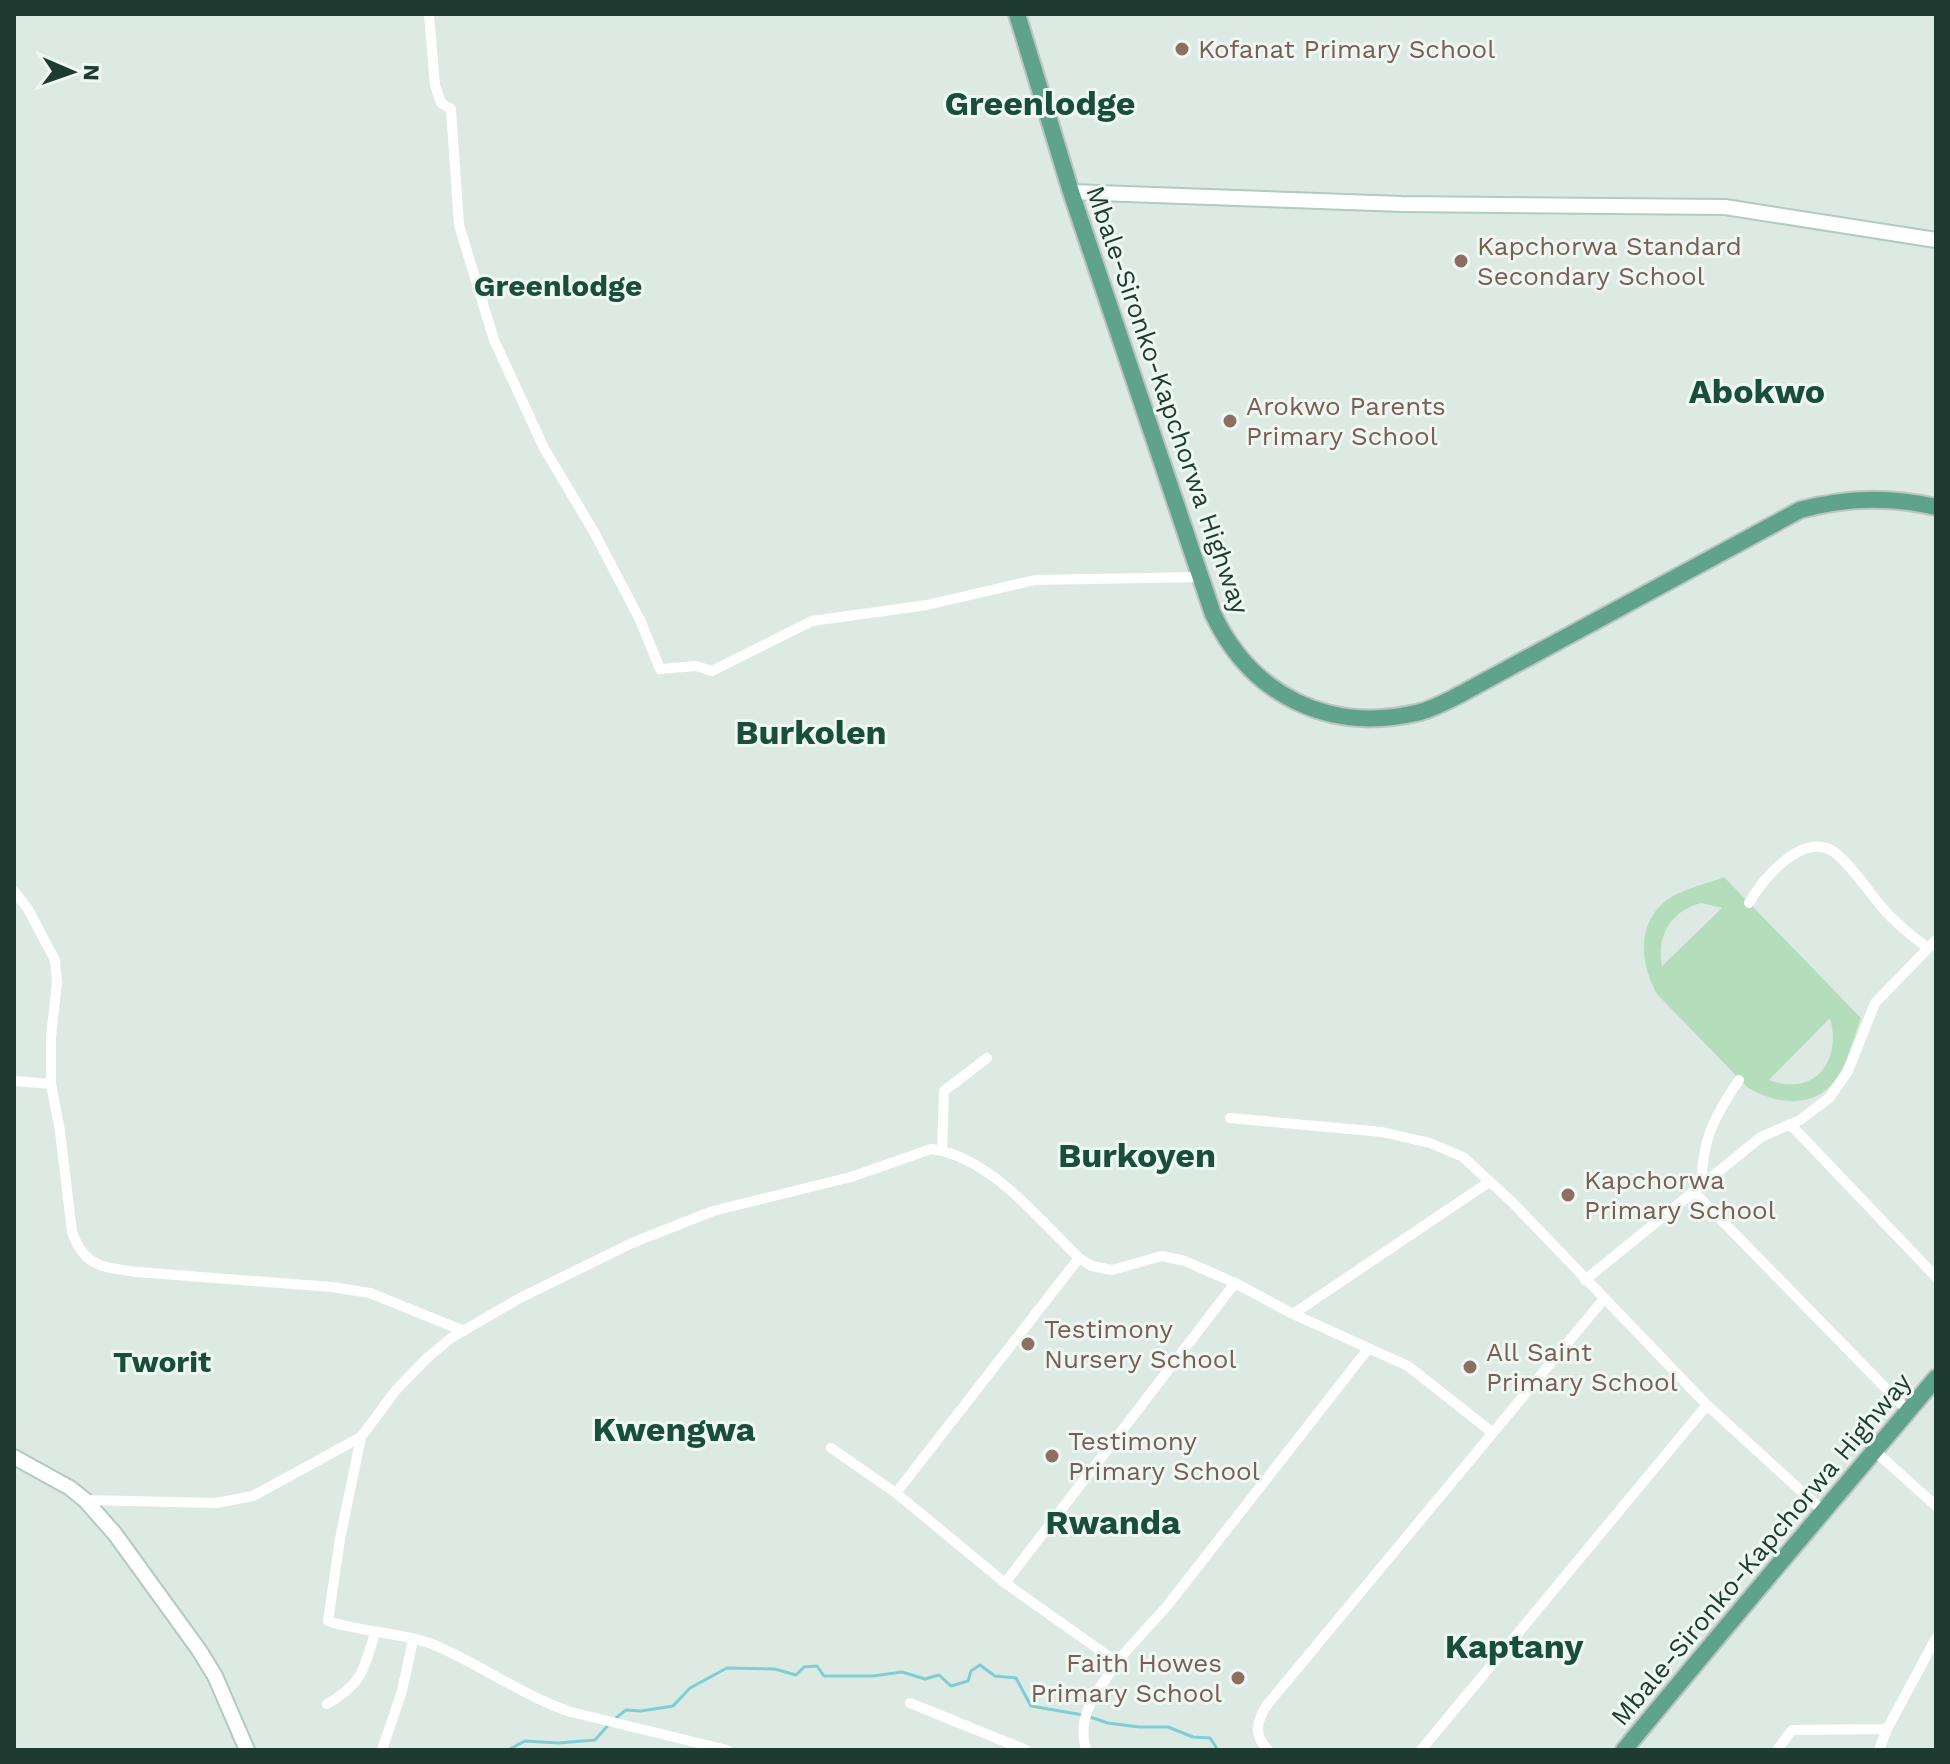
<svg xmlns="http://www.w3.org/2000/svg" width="1950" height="1764" viewBox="0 0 1950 1764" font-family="'Work Sans',sans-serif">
  <rect width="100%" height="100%" fill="#ddeae4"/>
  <path fill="#b4ddbc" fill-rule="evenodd" d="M1724 877 1861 1018C1854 1036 1846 1068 1834 1082 1811 1110 1775 1103 1748 1088L1657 994C1642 967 1636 931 1660 906 1675 890 1704 885 1724 877ZM1701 903 1722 908 1662 966C1656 936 1671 911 1701 903ZM1830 1018C1842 1061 1815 1097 1769 1080Z"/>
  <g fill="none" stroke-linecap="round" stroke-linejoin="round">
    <path stroke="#81cdd4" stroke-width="3" d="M1090 1717 1108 1723 1139 1727H1168L1193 1737 1210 1738 1218 1750
      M616 1718 626 1710 641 1711 673 1706 690 1688 727 1668 775 1669 796 1675 804 1667 817 1666 824 1676H873L902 1672 925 1679 939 1675 951 1686 968 1681 971 1671 980 1665 995 1676 1016 1678 1031 1706 1083 1715
      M508 1750 525 1741 558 1743 595 1740 610 1723"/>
    <g stroke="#b0cbbf" stroke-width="18">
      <path id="secondary" d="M1071 192 1402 204 1725 207 1936 240
        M14 1457 70 1488 85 1500 115 1534 199 1650 215 1676 247 1750"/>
    </g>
    <g stroke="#bcc4c1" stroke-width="20">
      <path id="primary" d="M1017 14 1071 192 1213 614C1251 695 1328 733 1416 713 1431 710 1447 701 1461 694L1800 510C1846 497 1889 496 1936 507
        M1624 1750C1727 1625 1831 1502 1936 1378"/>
    </g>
    <path stroke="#fff" stroke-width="10" d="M429 14 435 85 441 103 451 109 459 225 494 340 544 448 594 532 640 620 660 669 696 666 712 671 812 621 927 605 1035 580 1201 577
      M14 891 28 909 55 960 57 982 51 1037V1084L60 1131 72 1232C85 1268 103 1267 137 1272L332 1287 370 1293 464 1331
      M1749 903C1762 880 1800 834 1831 850 1845 857 1870 893 1881 906 1895 923 1910 935 1928 948
      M14 1081 51 1084
      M1230 1118 1382 1132 1430 1143 1463 1157 1512 1202 1707 1405 1822 1510
      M1790 1124 1936 1277
      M942 1150 944 1091 987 1058
      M1702 1185C1701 1141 1715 1115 1739 1080
      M1693 1191 1908 1411
      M1585 1280 1761 1137 1800 1120 1829 1098 1848 1071 1875 1003 1936 940
      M1293 1314 1489 1182
      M361 1437 340 1539 328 1621C361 1632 403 1633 432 1644 479 1663 524 1697 571 1712L727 1750
      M831 1448 896 1493 1005 1583 1111 1658 1119 1659 1167 1606 1368 1349
      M1876 1452 1936 1506
      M896 1493 1079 1258
      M85 1500 216 1503 253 1496 361 1437 396 1390 427 1358 451 1338 520 1298 632 1243 713 1211 851 1177 931 1149C989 1156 1039 1219 1079 1258L1092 1266 1112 1270 1162 1256 1185 1261 1235 1283 1293 1314 1408 1366 1493 1433
      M1005 1583 1235 1283
      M910 1703 1026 1750
      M327 1704C363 1683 363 1671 375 1633
      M382 1750 402 1691 413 1640
      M1086 1750C1075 1713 1101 1686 1121 1658
      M1268 1750C1253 1735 1256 1722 1267 1705L1603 1300
      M1421 1750 1707 1405
      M1777 1750 1792 1730 1887 1729
      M1879 1750 1887 1729 1936 1638"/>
    <use href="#secondary" stroke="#fff" stroke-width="14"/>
    <use href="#primary" stroke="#5fa38d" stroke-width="16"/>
  </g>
  <g fill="#8d6e63" stroke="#eef7f2" stroke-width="3">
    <circle cx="1182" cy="49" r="8"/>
    <circle cx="1461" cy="261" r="8"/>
    <circle cx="1230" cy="421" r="8"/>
    <circle cx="1568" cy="1195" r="8"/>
    <circle cx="1028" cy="1344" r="8"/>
    <circle cx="1470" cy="1367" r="8"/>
    <circle cx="1052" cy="1456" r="8"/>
    <circle cx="1238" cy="1678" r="8"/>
  </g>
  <g text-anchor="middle" stroke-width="6" stroke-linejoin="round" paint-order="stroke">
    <g font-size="26" fill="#785e54" stroke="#eef7f2" text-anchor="start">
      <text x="1198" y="58">Kofanat Primary School</text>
      <text x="1477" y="255">Kapchorwa Standard<tspan x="1477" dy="30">Secondary School</tspan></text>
      <text x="1246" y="415">Arokwo Parents<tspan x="1246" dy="30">Primary School</tspan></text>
      <text x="1584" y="1189">Kapchorwa<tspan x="1584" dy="30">Primary School</tspan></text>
      <text x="1044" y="1338">Testimony<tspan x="1044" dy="30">Nursery School</tspan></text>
      <text x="1486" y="1361">All Saint<tspan x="1486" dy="30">Primary School</tspan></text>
      <text x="1068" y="1450">Testimony<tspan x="1068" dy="30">Primary School</tspan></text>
      <text x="1222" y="1672" text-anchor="end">Faith Howes<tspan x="1222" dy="30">Primary School</tspan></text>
    </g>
    <g font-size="26" fill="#1e3b31" stroke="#eef7f2">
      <text transform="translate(1168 400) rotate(71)" y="9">Mbale-Sironko-Kapchorwa Highway</text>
      <text transform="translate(1761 1549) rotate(-50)" y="9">Mbale-Sironko-Kapchorwa Highway</text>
    </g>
    <g font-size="30" font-weight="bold" fill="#194e3d" stroke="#eef7f2">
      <text x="558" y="296">Greenlodge</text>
      <text x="162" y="1372">Tworit</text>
    </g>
    <g font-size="34" font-weight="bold" fill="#194e3d" stroke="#eef7f2">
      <text x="1040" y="115">Greenlodge</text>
      <text x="1757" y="403">Abokwo</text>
      <text x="811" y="744">Burkolen</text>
      <text x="1137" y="1167">Burkoyen</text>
      <text x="674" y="1441">Kwengwa</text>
      <text x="1113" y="1534">Rwanda</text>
      <text x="1514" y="1658">Kaptany</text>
    </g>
  </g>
  <rect width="1950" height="1764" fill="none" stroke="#1e3b31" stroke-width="32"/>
  <g transform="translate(72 72) rotate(92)" stroke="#eef7f2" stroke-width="6" paint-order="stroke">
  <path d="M0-6L14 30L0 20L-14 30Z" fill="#1e3b31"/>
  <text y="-12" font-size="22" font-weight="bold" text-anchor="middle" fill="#1e3b31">N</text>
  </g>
</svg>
